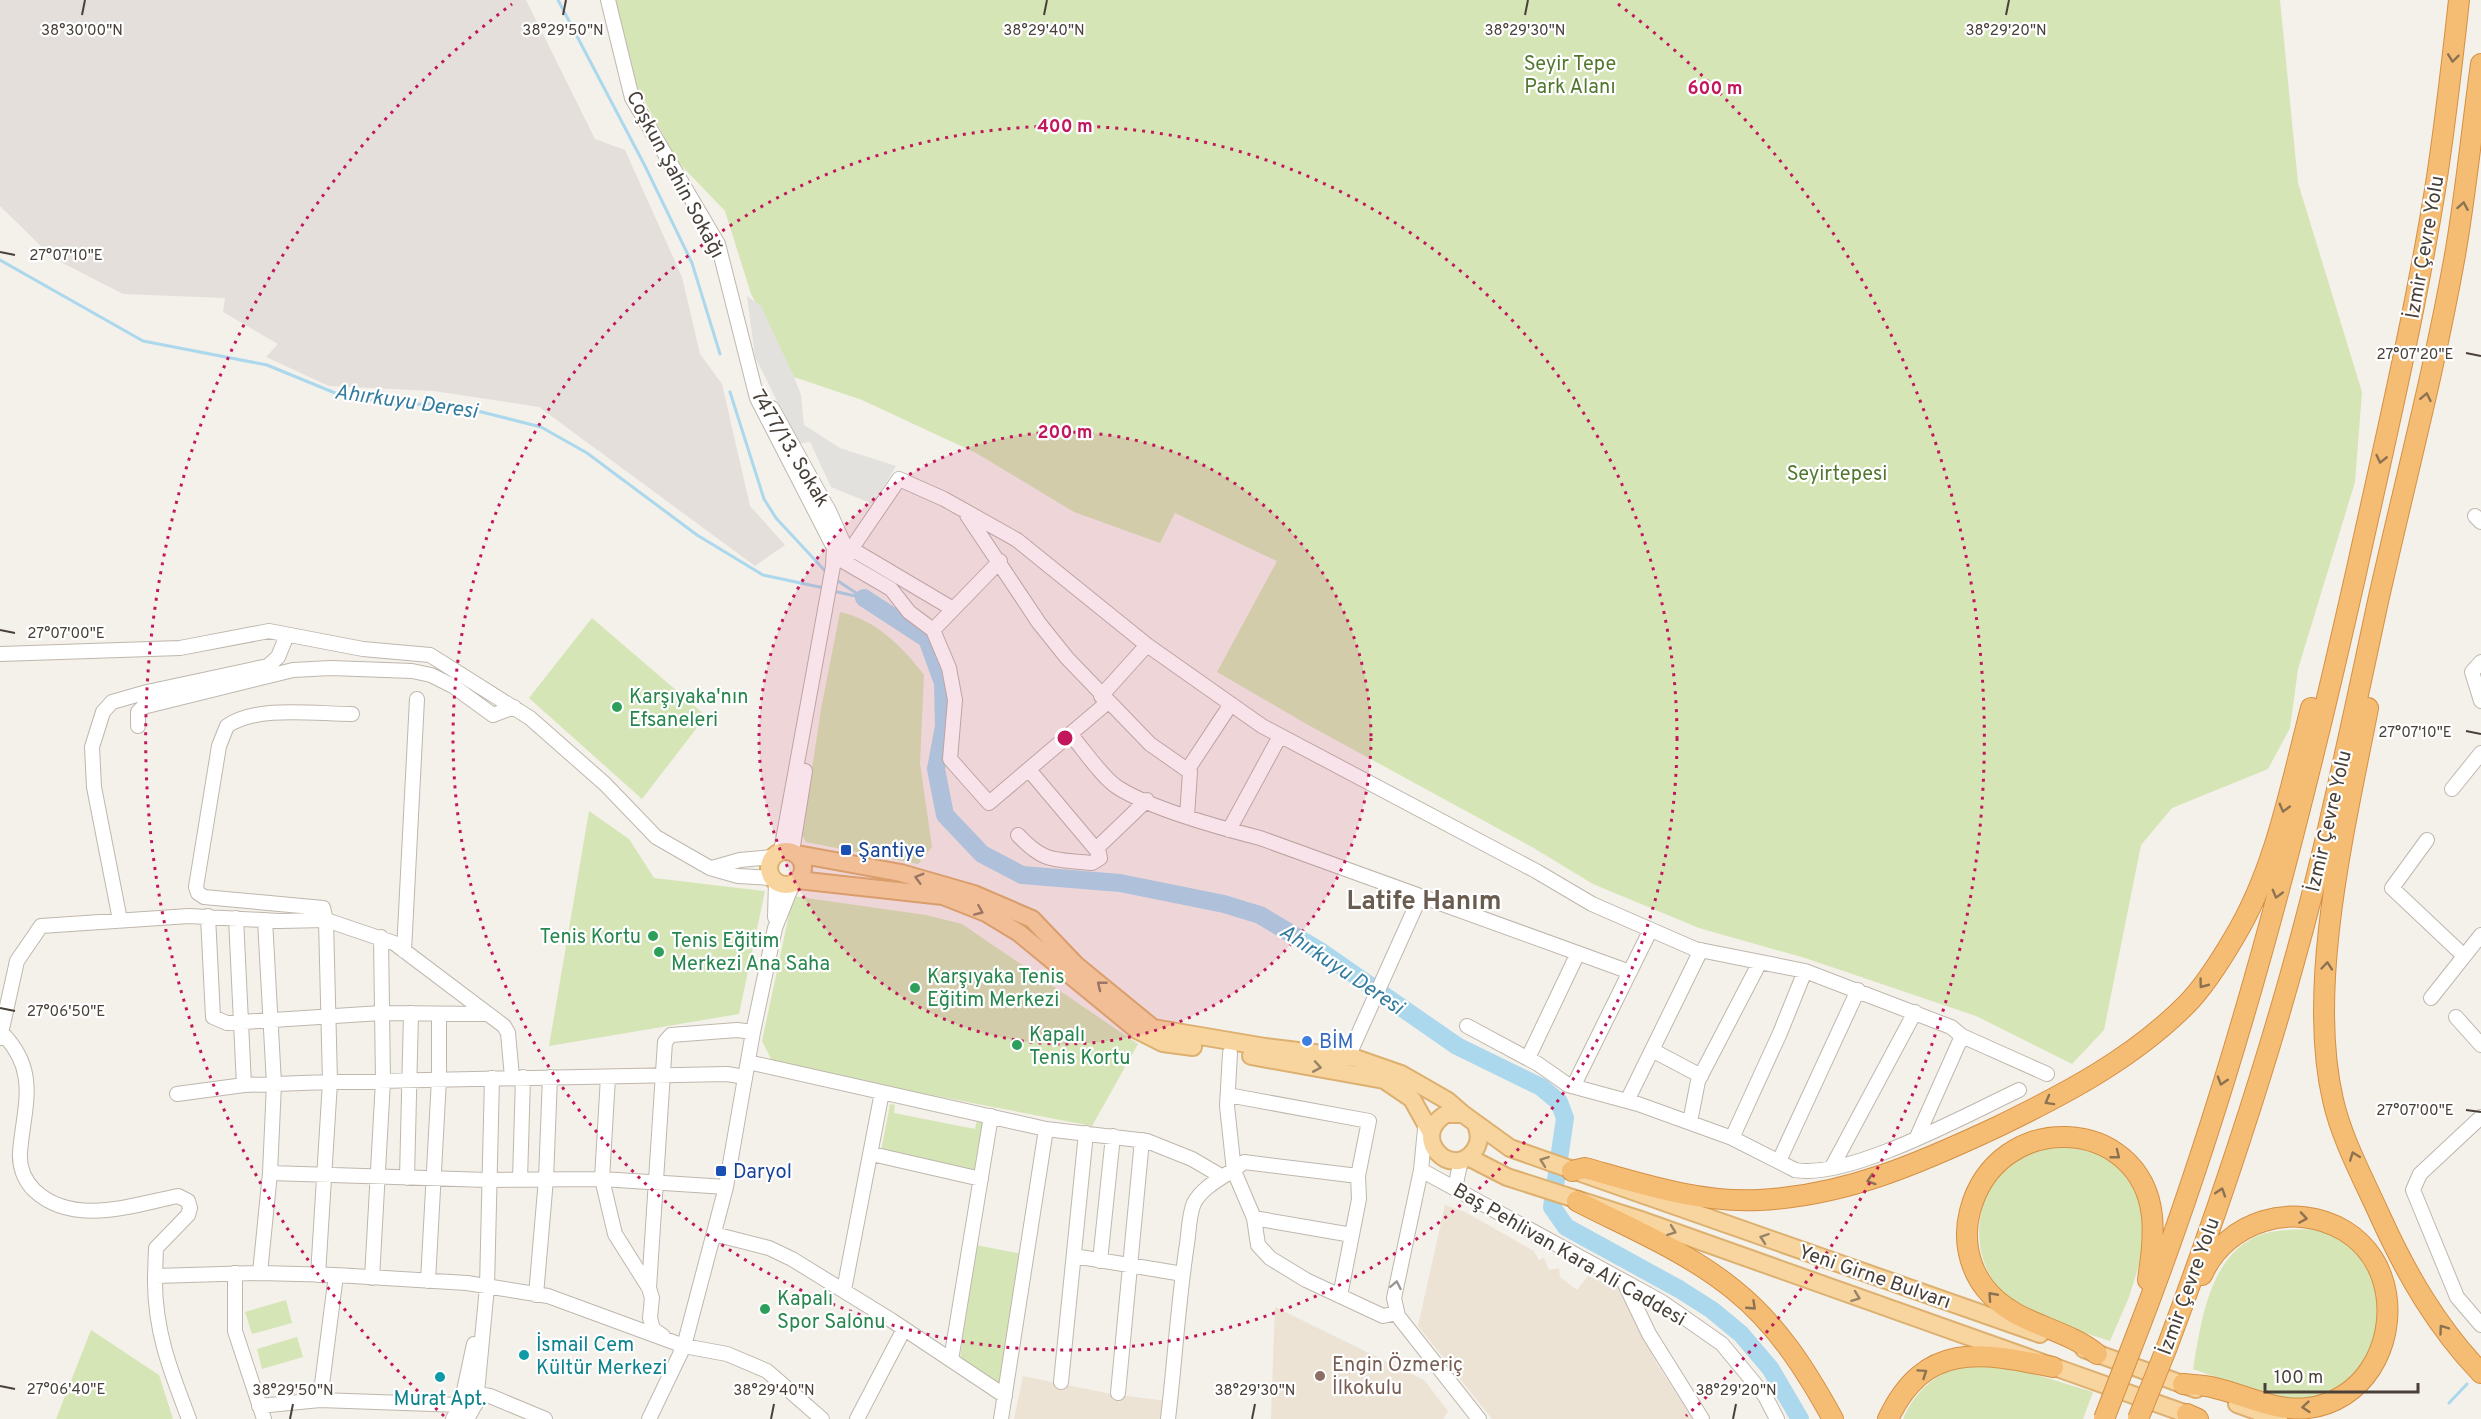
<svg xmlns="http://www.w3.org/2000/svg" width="2481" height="1419" viewBox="0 0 2481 1419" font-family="Overpass,sans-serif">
  <rect width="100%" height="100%" fill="#f4f0ea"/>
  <path fill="#e4dfdb" d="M0 0H526L595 139 625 150 682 277 700 354 722 384 750 506 785 545 755 566 539 407 434 391 329 386 266 357 278 344 223 312 225 298 123 294 53 258 0 206Z"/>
  <path fill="#ece3d5" d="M1445 1205 1465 1212 1534 1251 1539 1260 1544 1258 1549 1270 1559 1268 1560 1277 1577 1290 1588 1276 1621 1290 1657 1364 1693 1419H1492L1418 1326Z
    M1275 1307 1424 1380 1448 1411 1443 1419H1271Z
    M1023 1376 1111 1394 1167 1401 1164 1419H1014Z"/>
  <path fill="#d5e5b6" d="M614 0H2280L2298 183 2362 392 2355 482 2298 669 2290 728 2268 769 2172 808 2141 845 2104 1030 2072 1064 1976 1016 1805 958 1699 928 1593 884 1532 847 1310 726 1217 672 1277 561 1175 513 1160 543 1074 512 976 453 862 400 794 377 751 294 725 211 677 161 635 83Z
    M840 612C876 620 902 646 924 675L920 763 932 847 918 864 806 842 802 835 821 709Z
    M592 618 706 716 642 799 529 698Z
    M589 811 629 839 654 878 765 891 739 1014 549 1046Z
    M793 896 926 915 962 924 1138 1044 1092 1126 774 1065 762 1041Z
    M890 1104 895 1105 894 1113 975 1129 977 1120 986 1122 976 1170 881 1151Z
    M2057 1144 2097 1150 2136 1181 2147 1240 2129 1297 2110 1341C2078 1330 2037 1322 2010 1299 1971 1269 1969 1203 2004 1169 2019 1155 2038 1149 2057 1144Z
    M2319 1229 2349 1243 2364 1255 2383 1299 2377 1349 2339 1392 2304 1401 2279 1399 2193 1369C2201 1324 2208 1260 2255 1237 2275 1228 2298 1230 2319 1229Z
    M976 1245 1022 1254 1002 1389 960 1358Z
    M286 1300 292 1323 252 1334 245 1312Z
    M91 1330 159 1375 173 1419H56Z
    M297 1337 303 1357 262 1369 257 1349Z
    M1959 1364 2004 1365 2093 1392 2083 1419H1903C1915 1391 1933 1378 1959 1364Z"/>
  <path fill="#e3e1de" d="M747 296 761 306 794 377 801 395 804 425 840 448 896 466 873 504 831 487 810 442 799 444 755 357Z"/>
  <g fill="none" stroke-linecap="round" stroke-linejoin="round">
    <path stroke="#abd8ec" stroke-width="3" d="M558 0 645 166 692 263 720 354
      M0 260 143 341 267 365 340 395 402 405 446 403 541 427 587 453 697 535 763 575 824 588
      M730 392 764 499 776 518 827 573
      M835 579 862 597
      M833 591 864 598
      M2449 1403 2467 1384"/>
    <path stroke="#abd8ec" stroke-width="18" d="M864 598 927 639 943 683 944 726 936 769 945 815 982 854 1022 875 1120 883 1224 904 1260 915 1320 951 1457 1046 1541 1087 1559 1102 1565 1118 1552 1207 1566 1227 1679 1289 1712 1310 1741 1334 1770 1368 1800 1419"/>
    <g stroke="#bfb7ad" stroke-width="16">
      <path id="minor" d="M608 0 632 98 718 244 757 398 834 548 833 566 781 851
        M772 408 829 511 843 542V560
        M967 515 1039 623 1067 658 1150 744 1190 772 1187 816
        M2475 516 2481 522
        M850 548 953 609
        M1000 561 933 630 909 612 891 589 843 561 899 479 944 499 1017 540 1147 645 1262 726 1536 871 1592 904 1695 949 1805 971 1951 1027 1962 1036 2047 1074
        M933 630 949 668 955 700 950 759 989 803 1108 702
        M0 654 180 648 269 631 363 649 430 655 530 718 605 784 656 837 710 868 738 876 772 878
        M2481 662 2472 672 2481 701
        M1101 696 1147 645
        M138 726V712L143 707 293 670 331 668 412 671 431 675 453 686 493 715 514 707
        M1071 735C1084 750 1102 777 1117 787 1151 809 1221 828 1260 838L1630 972
        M1188 769 1231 704
        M2452 789 2481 753
        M1229 830 1280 736
        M1018 835C1045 864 1055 859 1092 863L1100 858 1099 853 1030 771
        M2427 840 2392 888 2464 956
        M1096 849 1147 800
        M792 852 805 771
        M712 868 740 860 772 857
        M208 916 213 1017 227 1023 381 1013 487 1014
        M775 917 776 882
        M236 918 244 1085
        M120 920 94 787 92 747 103 712 112 702 147 692 268 666 278 657 287 635
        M404 951 417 699
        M2431 998 2481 935
        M2456 1017 2481 1045
        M1467 1026 1538 1064 1568 1085 1638 1104 1732 1138 1795 1170C1848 1180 1968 1114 2019 1090
        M1 1032C40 1071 24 1105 20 1152 19 1166 24 1180 34 1190 73 1227 132 1205 178 1196L188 1201 190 1208 188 1215 156 1248 155 1276
        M0 1038 17 961 41 926 189 916 279 921 326 920 394 943 504 1026 508 1033 512 1077
        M1652 1050 1701 1076
        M1230 1053 1227 1106 1234 1171 1254 1218 1258 1245 1270 1258 1306 1280 1383 1316 1397 1313
        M1348 1057 1420 897
        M1528 1058 1578 953
        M748 1062 1046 1129 1147 1141 1192 1159 1221 1176
        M608 1077 602 1179 615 1234 649 1288 652 1298 650 1318 653 1329 663 1336
        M1574 1085 1650 931
        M177 1094 244 1085 330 1082 727 1074 745 1077
        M1228 1095 1369 1121 1358 1176 1359 1199 1340 1296
        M1627 1101 1701 950
        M2481 1117 2420 1174 2413 1190 2457 1297 2481 1325
        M1690 1122 1698 1081 1760 962
        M1425 1129 1421 1170 1394 1298 1398 1316 1479 1419
        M1917 1137 1962 1036
        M1732 1138 1780 1033 1805 971
        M872 1154 981 1179
        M1779 1161 1858 990
        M1832 1167 1915 1012
        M1421 1170 1662 1302 1722 1344 1765 1396 1777 1419
        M270 1173 488 1180 602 1179 726 1187
        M407 1178 411 1013
        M520 1180 523 1077
        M1455 1188 1461 1160
        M1254 1218 1352 1235
        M714 1234 769 1248 792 1259 891 1320 1005 1396
        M1074 1256 1183 1274
        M1100 1261 1113 1136
        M235 1273V1331L264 1419
        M260 1273 270 1173 274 1084 265 920
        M318 1275 330 1082 326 920 323 908 204 897 198 893 196 887 219 746 227 726C258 705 315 714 352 714
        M372 1278 383 1081 381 937
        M428 1281 439 1079V1014
        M1625 1284 1649 1334 1702 1419
        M649 1288 665 1042 671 1035 737 1030 753 1032
        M844 1290 882 1092
        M536 1295 546 1179 550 1077
        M951 1360 991 1116
        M1061 1382 1086 1133
        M1118 1393 1142 1140
        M320 1400 336 1275
        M259 1406 320 1400 461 1405 477 1394 490 1396 545 1419
        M189 1419C170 1370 154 1329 155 1276L260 1273 336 1275 467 1283 548 1296 684 1346 727 1354 767 1371 822 1419
        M453 1419 461 1405 474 1344
        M467 1419 476 1403 487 1287 492 1078
        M649 1419 684 1346 726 1187 753 1032 775 928 793 883
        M857 1419 904 1329
        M1001 1419 1046 1129
        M1168 1419C1175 1361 1178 1302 1187 1244 1189 1231 1189 1214 1194 1203 1204 1184 1229 1175 1244 1162L1358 1176"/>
    </g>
    <g stroke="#ddb06f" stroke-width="20">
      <path id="major" d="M769 868a17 17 0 1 1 34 0a17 17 0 1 1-34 0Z
        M797 854 901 873 974 894 1032 919 1076 965 1153 1028 1265 1047 1355 1058 1401 1074 1448 1101 1463 1114
        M798 880 943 896 986 913 1019 933 1137 1030 1163 1043 1193 1047
        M1251 1056 1384 1080 1412 1099 1431 1133
        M1476 1124C1479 1133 1481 1142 1474 1151 1452 1181 1408 1137 1446 1114H1463L1510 1148 2040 1334
        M1468 1157 1507 1177 1638 1219 2198 1418
        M2084 1349 2196 1389
        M2237 1404 2279 1419"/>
    </g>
    <g stroke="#d49044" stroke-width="22">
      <path id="highway" d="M2368 708C2346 823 2306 985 2333 1100 2342 1140 2364 1180 2381 1218 2407 1275 2437 1327 2481 1373
        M1572 1171 1585 1168C1642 1184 1699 1203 1759 1200 1845 1196 1920 1163 1997 1127 2065 1094 2132 1059 2186 1005 2205 986 2221 960 2235 936 2276 868 2291 784 2311 708
        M1577 1201C1629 1228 1686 1251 1733 1289 1777 1324 1806 1370 1833 1419
        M2141 1323C2234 1080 2299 826 2356 573 2384 446 2414 319 2435 190 2445 127 2452 64 2459 0
        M2167 1347C2228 1184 2284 1015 2324 846 2343 766 2360 686 2377 606 2403 489 2434 373 2455 255 2466 192 2472 128 2481 64
        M2097 1354C2062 1326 2014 1325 1985 1288 1968 1266 1963 1237 1970 1211 1997 1108 2141 1115 2152 1216 2154 1238 2151 1259 2148 1280
        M2183 1384C2194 1385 2205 1385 2215 1388 2245 1395 2276 1412 2308 1408 2334 1405 2357 1390 2371 1368 2399 1324 2392 1260 2345 1231 2294 1200 2226 1221 2202 1275
        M2187 1414 2198 1419
        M1888 1419C1925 1341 1980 1352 2053 1367"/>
    </g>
    <use href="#minor" stroke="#fff" stroke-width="14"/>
    <use href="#major" stroke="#f8d59f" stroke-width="16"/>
    <use href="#highway" stroke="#f5bd74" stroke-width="20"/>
    <g stroke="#d49044" stroke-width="22" stroke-linecap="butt">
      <path id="highway-bridge" d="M2104 1419 2141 1323
        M2138 1419 2167 1347"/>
    </g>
    <use href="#highway-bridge" stroke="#f5bd74" stroke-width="20"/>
  </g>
  <defs><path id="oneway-chevron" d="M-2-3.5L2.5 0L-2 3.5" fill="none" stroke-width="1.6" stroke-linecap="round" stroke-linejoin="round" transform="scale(1.5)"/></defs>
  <g stroke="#8d7251">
    <use href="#oneway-chevron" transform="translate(2453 58) rotate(97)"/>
    <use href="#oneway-chevron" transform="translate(2463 206) rotate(-80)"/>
    <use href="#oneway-chevron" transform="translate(2426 397) rotate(-78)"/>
    <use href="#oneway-chevron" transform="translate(2381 459) rotate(103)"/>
    <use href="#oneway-chevron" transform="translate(2284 808) rotate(105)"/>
    <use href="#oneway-chevron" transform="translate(2277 894) rotate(105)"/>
    <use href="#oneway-chevron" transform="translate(2327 966) rotate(-85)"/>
    <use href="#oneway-chevron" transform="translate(2203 984) rotate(127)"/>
    <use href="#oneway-chevron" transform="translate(2222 1081) rotate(107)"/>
    <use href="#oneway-chevron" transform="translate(2049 1101) rotate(151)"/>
    <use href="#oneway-chevron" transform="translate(2116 1155) rotate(38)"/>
    <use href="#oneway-chevron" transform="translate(2354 1156) rotate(-111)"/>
    <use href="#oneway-chevron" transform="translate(1871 1180) rotate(162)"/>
    <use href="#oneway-chevron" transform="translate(2221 1192) rotate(-72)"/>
    <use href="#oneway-chevron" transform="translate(2303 1218) rotate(9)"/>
    <use href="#oneway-chevron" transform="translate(1992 1296) rotate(-132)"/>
    <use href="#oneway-chevron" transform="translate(1752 1306) rotate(43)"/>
    <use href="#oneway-chevron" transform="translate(2443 1329) rotate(-126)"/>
    <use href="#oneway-chevron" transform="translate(1923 1373) rotate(-34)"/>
    <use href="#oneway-chevron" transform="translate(2306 1407) rotate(175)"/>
  </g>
  <g stroke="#978367">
    <use href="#oneway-chevron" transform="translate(919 878) rotate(-164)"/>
    <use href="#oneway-chevron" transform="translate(979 911) rotate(23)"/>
    <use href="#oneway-chevron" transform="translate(1101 985) rotate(-141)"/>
    <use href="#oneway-chevron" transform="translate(1317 1067) rotate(10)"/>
    <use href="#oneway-chevron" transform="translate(1544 1161) rotate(-160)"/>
    <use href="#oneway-chevron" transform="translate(1672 1231) rotate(20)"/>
    <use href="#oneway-chevron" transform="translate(1764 1238) rotate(-161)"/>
    <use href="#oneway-chevron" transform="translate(1856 1297) rotate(20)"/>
  </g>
  <use stroke="#9a9692" href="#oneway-chevron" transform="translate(1396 1285) rotate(-79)"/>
  <path fill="none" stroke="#484039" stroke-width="2" d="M82 15 85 0M563 15 566 0M1044 15 1047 0M1525 15 1528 0M2006 15 2009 0M0 252 15 255M2466 353 2481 356M0 630 15 633M2466 731 2481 734M0 1008 15 1011M2466 1110 2481 1112M0 1386 15 1389M290 1419 293 1404M771 1419 774 1404M1252 1419 1255 1404M1733 1419 1736 1404"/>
  <circle cx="1065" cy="738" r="306" fill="#c2185b" fill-opacity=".12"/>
  <g fill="none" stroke="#c2185b" stroke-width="3" stroke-dasharray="3 6">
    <circle cx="1065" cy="738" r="306"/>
    <circle cx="1065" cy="738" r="612"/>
    <path d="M444 1416A919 919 0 0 1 512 4M1618 4A919 919 0 0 1 1686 1416"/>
  </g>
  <g fill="#2e9e5b" stroke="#fff" stroke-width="2">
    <circle cx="617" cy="707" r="6"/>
    <circle cx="653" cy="936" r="6"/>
    <circle cx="659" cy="952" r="6"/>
    <circle cx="915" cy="988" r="6"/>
    <circle cx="1017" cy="1045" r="6"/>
    <circle cx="765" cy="1309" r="6"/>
  </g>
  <g fill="#1a4fb4" stroke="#fff" stroke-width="2">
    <rect x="840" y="844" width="12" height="12" rx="3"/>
    <rect x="715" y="1165" width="12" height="12" rx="3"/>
  </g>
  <circle fill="#3f7fe0" stroke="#fff" stroke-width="2" cx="1307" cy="1041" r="6"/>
  <g fill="#0f9aa8" stroke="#fff" stroke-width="2">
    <circle cx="524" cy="1355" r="6"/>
    <circle cx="440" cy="1377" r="6"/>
  </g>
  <circle fill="#8d6e63" stroke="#fff" stroke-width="2" cx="1320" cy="1376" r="6"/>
  <g text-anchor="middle" stroke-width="4.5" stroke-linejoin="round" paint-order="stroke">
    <g font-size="20" fill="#51772f" stroke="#fff">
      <text x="1570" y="70">Seyir Tepe<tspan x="1570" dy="23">Park Alanı</tspan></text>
      <text x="1837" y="480">Seyirtepesi</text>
    </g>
    <g font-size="20" fill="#484039" stroke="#fff">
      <text transform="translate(676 174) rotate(62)" y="7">Coşkun Şahin Sokağı</text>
      <text transform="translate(2424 247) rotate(-80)" y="7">İzmir Çevre Yolu</text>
      <text transform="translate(791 448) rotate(59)" y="7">7477/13. Sokak</text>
      <text transform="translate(2328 821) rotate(-77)" y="7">İzmir Çevre Yolu</text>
      <text transform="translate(1570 1254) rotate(30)" y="7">Baş Pehlivan Kara Ali Caddesi</text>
      <text transform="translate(1875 1276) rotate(19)" y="7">Yeni Girne Bulvarı</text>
      <text transform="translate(2188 1286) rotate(-70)" y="7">İzmir Çevre Yolu</text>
    </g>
    <g font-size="20" fill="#27864d" stroke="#fff" text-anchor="start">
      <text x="629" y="703">Karşıyaka'nın<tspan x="629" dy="23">Efsaneleri</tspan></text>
      <text x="641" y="943" text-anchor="end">Tenis Kortu</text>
      <text x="671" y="947">Tenis Eğitim<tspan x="671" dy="23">Merkezi Ana Saha</tspan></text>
      <text x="927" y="983">Karşıyaka Tenis<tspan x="927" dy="23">Eğitim Merkezi</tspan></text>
      <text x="1029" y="1041">Kapalı<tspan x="1029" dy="23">Tenis Kortu</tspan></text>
      <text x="777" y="1305">Kapalı<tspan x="777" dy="23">Spor Salonu</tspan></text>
    </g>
    <g font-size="20" fill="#164399" stroke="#fff" text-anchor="start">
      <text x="858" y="857">Şantiye</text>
      <text x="733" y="1178">Daryol</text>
    </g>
    <g font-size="20" fill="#366cbe" stroke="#fff" text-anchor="start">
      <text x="1319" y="1048">BİM</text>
    </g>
    <g font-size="20" fill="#0d838f" stroke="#fff" text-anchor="start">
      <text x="536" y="1351">İsmail Cem<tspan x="536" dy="23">Kültür Merkezi</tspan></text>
      <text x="440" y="1405" text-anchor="middle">Murat Apt.</text>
    </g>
    <g font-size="20" fill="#785e54" stroke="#fff" text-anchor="start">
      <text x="1332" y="1371">Engin Özmeriç<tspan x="1332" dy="23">İlkokulu</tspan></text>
    </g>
    <g font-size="21" font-style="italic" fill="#337c9e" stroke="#fff">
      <text transform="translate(406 401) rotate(8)" y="7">Ahırkuyu Deresi</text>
      <text transform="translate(1342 969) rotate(34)" y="7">Ahırkuyu Deresi</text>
    </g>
    <g font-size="26" font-weight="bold" fill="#6a5d50" stroke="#fff">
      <text x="1424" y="909">Latife Hanım</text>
    </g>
  </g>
  <g font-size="15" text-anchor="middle" fill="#484039" stroke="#fff" stroke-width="4.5" stroke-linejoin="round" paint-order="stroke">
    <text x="82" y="35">38°30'00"N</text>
    <text x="563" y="35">38°29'50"N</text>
    <text x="1044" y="35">38°29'40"N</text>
    <text x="1525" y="35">38°29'30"N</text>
    <text x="2006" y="35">38°29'20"N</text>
    <text x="66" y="260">27°07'10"E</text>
    <text x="2415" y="359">27°07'20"E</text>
    <text x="66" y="638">27°07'00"E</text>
    <text x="2415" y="737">27°07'10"E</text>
    <text x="66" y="1016">27°06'50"E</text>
    <text x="2415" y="1115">27°07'00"E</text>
    <text x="66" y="1394">27°06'40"E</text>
    <text x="293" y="1395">38°29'50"N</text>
    <text x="774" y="1395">38°29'40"N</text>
    <text x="1255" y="1395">38°29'30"N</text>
    <text x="1736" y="1395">38°29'20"N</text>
  </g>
  <circle cx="1065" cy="738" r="9" fill="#c2185b" stroke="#fff" stroke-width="3"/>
  <g font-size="18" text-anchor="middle" font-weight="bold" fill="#c2185b" stroke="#fff" stroke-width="4.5" stroke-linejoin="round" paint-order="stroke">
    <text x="1715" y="94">600 m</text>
    <text x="1065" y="132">400 m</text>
    <text x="1065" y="438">200 m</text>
  </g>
  <path d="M2265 1383v9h153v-9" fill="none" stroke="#484039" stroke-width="3"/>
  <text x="2274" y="1383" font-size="18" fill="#484039" stroke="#ffffff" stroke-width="4.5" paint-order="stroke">100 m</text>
</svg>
